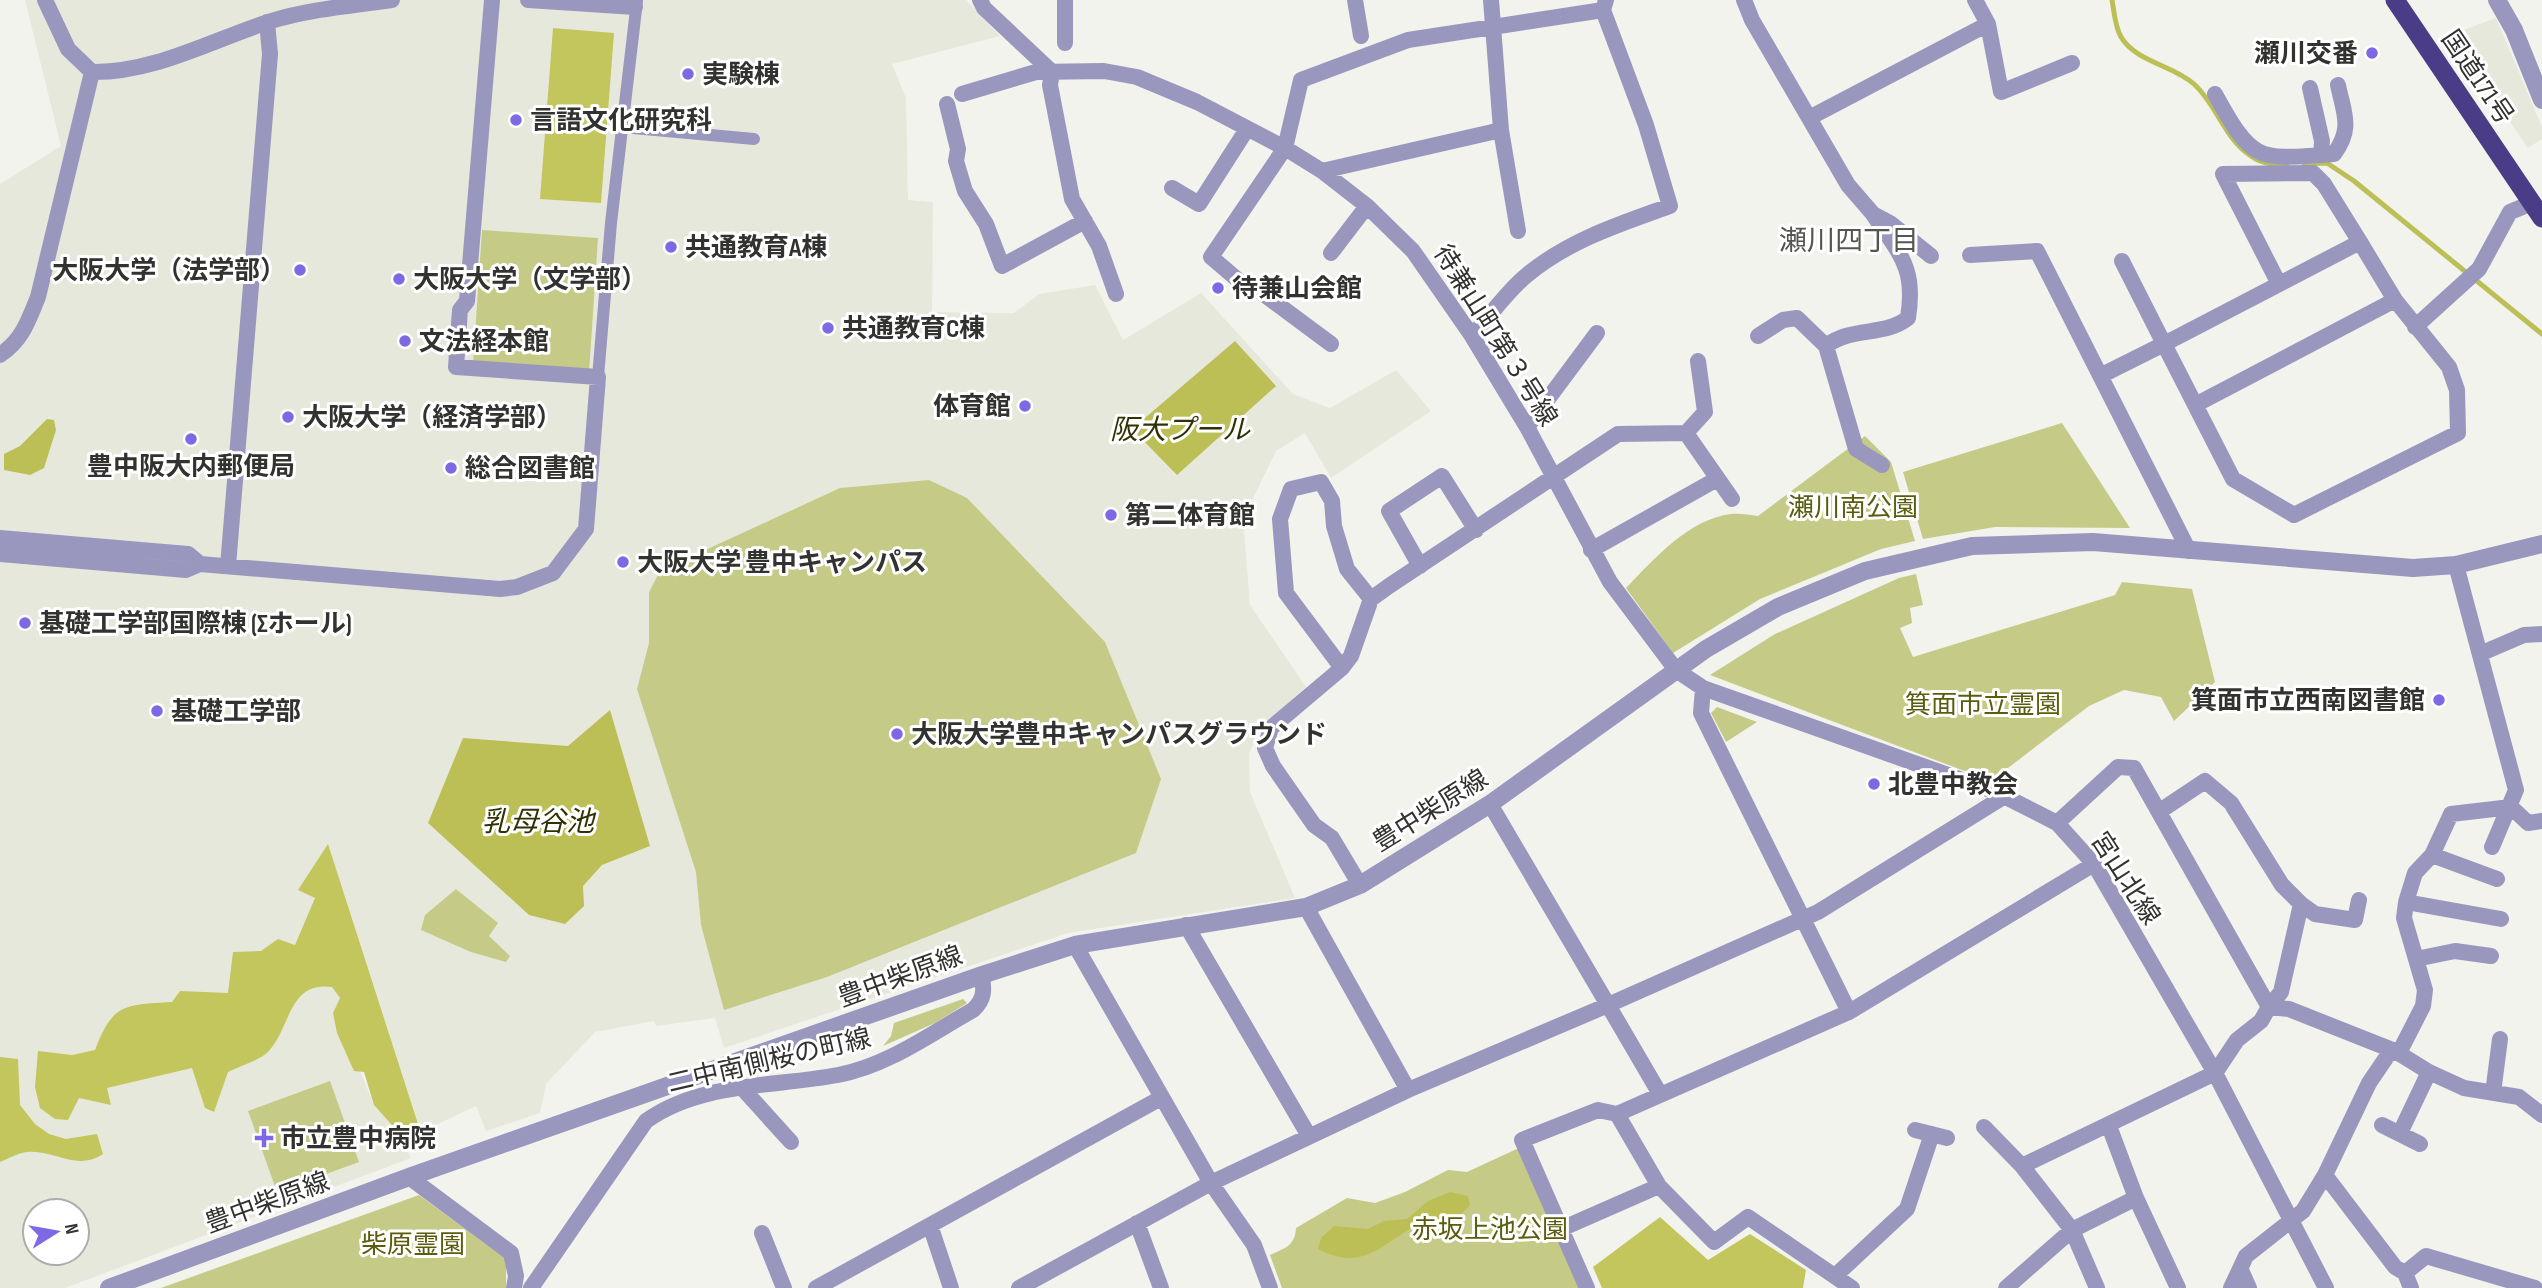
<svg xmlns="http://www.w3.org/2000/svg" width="2542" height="1288" viewBox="0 0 2542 1288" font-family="'Sofia Sans Condensed','Noto Sans JP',sans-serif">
  <rect width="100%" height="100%" fill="#f2f3ed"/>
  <path fill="#e7e8dc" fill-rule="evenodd" d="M25 0H966L1000 36 892 64 906 98 908 200 933 202 932 312 1014 313 1039 294 1095 285 1123 340 1201 293 1293 394 1330 408 1396 370 1431 411 1331 478 1305 433 1276 451 1243 519 1250 605 1306 687 1260 728 1249 754 1250 792 1295 898 1068 933 724 1048 715 1018 656 1026 654 1021 595 1032 546 1084 540 1113 486 1131 476 1106 421 1132 342 887 295 945 229 1071 267 1053 297 999 316 985 332 986 340 998 335 1009 374 1105 392 1124 398 1143 405 1146 411 1158 65 1288H0V184L61 146ZM35 1211H77V1253H35Z
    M2496 18 2542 127V139L2528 148 2450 35Z"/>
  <path fill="#c6ca87" d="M482 230 598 238 589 373 473 364Z
    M2062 423 2130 528 1995 527 1923 539 1903 472Z
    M1865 436 1891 462 1915 541 1881 549 1760 599 1673 653 1626 588C1654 559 1689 519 1731 514 1740 513 1750 515 1758 516Z
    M929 480 967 498 1105 642 1161 779 1136 853 827 977 724 1010 701 925 696 872 637 689 649 643V592L660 571 840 488Z
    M1916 574 1923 605 1910 608 1912 623 1900 628 1913 657 2115 595 2122 582 2192 589 2215 682 2174 721 2161 697 2124 690 2089 706 1991 781 1710 675 1775 634 1899 578Z
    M1717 707 1757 722 1726 742 1711 713Z
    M456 889 498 923 489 936 510 956 506 962 471 952 421 930 425 915Z
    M963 999 967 1003 935 1023 883 1046 891 1036 894 1023Z
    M330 1081 359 1162 277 1192 248 1111Z
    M1521 1147 1581 1288H1282L1270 1255C1285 1248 1295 1246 1296 1228L1347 1198 1375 1203 1405 1192 1448 1170 1467 1172Z
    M419 1195 506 1259V1288H161Z"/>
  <path fill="#c2c65d" d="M553 28 614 33 601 203 540 199Z
    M328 844 421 1133 405 1139 404 1134H395L391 1124 374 1105 364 1072 354 1071 337 1033 333 1013 340 998 332 987C288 981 291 1028 268 1052 258 1061 240 1066 228 1072L214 1112 205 1108 192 1068 107 1088 111 1105 79 1098 68 1120 55 1119 40 1108 35 1087 38 1051 72 1055 95 1050C113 1003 124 1005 172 1002L180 991 228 993 233 952 261 951 278 939 295 945 315 898 298 890Z
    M0 1057 18 1059 20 1105 35 1124 49 1134 66 1139 97 1134 103 1154C76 1172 54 1149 27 1152 18 1153 8 1159 0 1162Z
    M1660 1217 1708 1260 1750 1234 1806 1270 1803 1288H1602L1593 1267Z"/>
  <path fill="#bcbf56" d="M1235 341 1276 386 1177 475 1132 429Z
    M47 419 54 420 56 430 44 468 30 475 4 470V454L20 446Z
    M610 710 650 846 602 865 583 886 584 906 565 924 529 915 428 823 463 738 568 746Z
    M1450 1192 1468 1196 1470 1205C1452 1225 1443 1225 1419 1224 1382 1243 1364 1273 1318 1249L1321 1238 1334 1226 1368 1229 1384 1221 1407 1219 1428 1201Z"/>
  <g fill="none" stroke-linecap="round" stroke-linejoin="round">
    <path stroke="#bcbf56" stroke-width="5" d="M2112 0C2114 11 2115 27 2121 37 2136 62 2173 65 2194 84 2217 105 2224 138 2251 156 2262 164 2273 165 2287 164
      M2304 164 2327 163 2354 181 2542 334"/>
    <path stroke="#9a97bf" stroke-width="12" d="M622 127 754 139
      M598 377 611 223 637 1"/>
    <path stroke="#9a97bf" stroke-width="16" d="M45 0 68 49 92 72
      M528 0 635 7
      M980 0 984 8 1052 72
      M1355 0 1361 36
      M1491 0 1501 130 1518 231
      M1744 0 1752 20 1848 185 1873 214 1890 223 1931 256
      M1975 0 1988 24 2001 92 2072 63
      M1065 43V0
      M1052 72 1050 85 1072 199 1099 246 1116 294
      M2310 88 2322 141 2321 155
      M962 94 1036 72 1104 71 1137 77 1197 102 1285 148 1322 171 1367 206 1413 251 1472 336 1527 427 1610 582 1676 670 1703 688 1996 792 2057 823 2094 864 2215 1073 2326 1288
      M2215 94C2253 163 2257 160 2334 154 2353 128 2344 114 2338 85
      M947 104 958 149 956 161 965 191 986 224 1002 266 1085 221
      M1809 118 1988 24
      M1322 171 1501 130
      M1172 188 1199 204 1247 129
      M1873 214C1900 255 1916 267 1908 318 1884 337 1852 326 1826 346L1856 449 1882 465
      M2360 242 2395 300 2449 367 2457 390 2458 433 2294 515 2233 479 2164 344Z
      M1331 253 1367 206
      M1970 255 2037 251 2189 551
      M2279 284 2223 174 2313 173 2324 184 2360 242
      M2415 327 2479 269 2510 212 2532 203
      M1472 336C1490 316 1507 291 1527 275 1569 240 1620 224 1670 206L1646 125 1603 10 1606 0
      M1758 336 1783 320 1797 318 1826 346
      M1331 344 1261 292 1245 286 1211 257 1285 148 1301 80 1408 40 1603 10
      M0 355C23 339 28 321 38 297L92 72C154 73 212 40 271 21 310 9 351 6 392 0
      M2102 375 2164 344 2122 261
      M2195 405 2395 300
      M1527 427 1597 333
      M1686 433 1705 412 1698 361
      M0 538 188 554 200 564
      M1591 550 1717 479
      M0 554 186 570 200 564 500 589 517 587 553 573 586 529 598 377 456 367 460 310 467 301 492 0
      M2456 565 2516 790 2492 847
      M228 566 270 54 267 22
      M1420 566 1389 511 1442 476 1476 530
      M2482 653 2524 635 2542 634
      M1342 668 1286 593 1280 519 1291 489 1321 482 1332 501 1334 526 1347 569 1371 599
      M1703 688 1701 713 1849 1012
      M1490 804 1608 1005 1818 912 2005 796
      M2160 811 2205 781 2231 803 2282 885 2301 904 2315 914 2355 920 2359 900
      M2057 823 2118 767 2134 768 2269 1007 2281 992 2301 904
      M2432 855 2497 879
      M1360 885 1332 838 1314 825 1273 766 1265 748 1271 728 1342 668 1351 656 1371 599 1389 586 1618 434 1686 433 1732 499
      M2406 902 2501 919
      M1306 907 1408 1090
      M1186 925 1309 1136
      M1075 945 1211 1183 1254 1245 1270 1288
      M2416 959 2455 951 2491 956
      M743 1089 791 1142
      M2493 1093 2500 1039
      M1617 1114 1659 1186 1714 1242 1748 1217 1852 1288
      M2382 1125 2420 1144
      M2109 1126 2136 1198 2178 1288
      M1984 1127 2022 1166 2072 1230 2097 1288
      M1915 1130 1947 1138
      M2400 1133 2429 1072
      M2022 1166 2215 1073 2237 1040 2261 1021 2269 1007 2289 1009 2395 1051 2429 1072 2464 1088 2519 1097 2542 1115
      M2325 1175 2395 1267 2405 1273 2411 1288
      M409 1177 511 1253 516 1276 514 1288
      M1137 1223 1161 1288
      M930 1225 951 1288
      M1561 1229 1659 1186
      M762 1233 784 1288
      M2241 1270 2249 1288
      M2405 1273 2426 1256 2535 1288
      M1836 1275 1907 1209 1932 1134
      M531 1288 646 1121C700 1082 774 1087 838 1075 887 1066 930 1034 973 1010 985 999 984 990 982 975
      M816 1288 1161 1098
      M1019 1288 1211 1183 1408 1090 1608 1005 1660 1094
      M1587 1288 1522 1140 1598 1110 1617 1114 1849 1012 2094 864
      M2006 1288 2072 1230 2136 1198
      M2231 1288 2246 1256 2303 1211 2325 1175 2369 1083 2388 1055 2402 1047 2423 1006 2425 990 2404 918 2406 902 2415 873 2432 855 2451 814 2511 807 2528 823 2542 821"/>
    <path stroke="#9a97bf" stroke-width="18" d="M2497 0 2514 30 2542 100
      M109 1288 409 1177 982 975 1075 945 1306 907 1360 885 1490 804 1706 649 1778 607 1865 571 1972 546 2093 542 2413 568 2456 565 2542 544"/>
    <path stroke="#4a3c86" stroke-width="19" d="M2395 0 2542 218"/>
  </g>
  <g fill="#7f68e3" stroke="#fff" stroke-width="2.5">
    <circle cx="2372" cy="53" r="7"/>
    <circle cx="688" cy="74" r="7"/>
    <circle cx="516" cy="120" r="7"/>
    <circle cx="671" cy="247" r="7"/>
    <circle cx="300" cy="270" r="7"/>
    <circle cx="399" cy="279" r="7"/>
    <circle cx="1218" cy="288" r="7"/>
    <circle cx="828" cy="328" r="7"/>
    <circle cx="405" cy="341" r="7"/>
    <circle cx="1025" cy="406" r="7"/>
    <circle cx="288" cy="417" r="7"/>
    <circle cx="191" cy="439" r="7"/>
    <circle cx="451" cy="468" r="7"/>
    <circle cx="1111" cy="515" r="7"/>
    <circle cx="623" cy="562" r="7"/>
    <circle cx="25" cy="623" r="7"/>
    <circle cx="2439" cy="700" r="7"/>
    <circle cx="157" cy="711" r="7"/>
    <circle cx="897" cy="734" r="7"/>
    <circle cx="1874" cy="784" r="7"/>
    <path d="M260.5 1127.5h7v7h7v7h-7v7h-7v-7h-7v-7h7z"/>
  </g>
  <g text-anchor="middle" stroke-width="6" stroke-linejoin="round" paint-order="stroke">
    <g font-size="26" font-weight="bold" fill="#323230" stroke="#fff" text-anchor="start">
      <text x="2358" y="62" text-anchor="end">瀬川交番</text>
      <text x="702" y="83">実験棟</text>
      <text x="530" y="129">言語文化研究科</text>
      <text x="685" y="256">共通教育A棟</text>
      <text x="286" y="279" text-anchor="end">大阪大学（法学部）</text>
      <text x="413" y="288">大阪大学（文学部）</text>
      <text x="1232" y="297">待兼山会館</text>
      <text x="842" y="337">共通教育C棟</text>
      <text x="419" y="350">文法経本館</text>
      <text x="1011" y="415" text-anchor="end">体育館</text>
      <text x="302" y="426">大阪大学（経済学部）</text>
      <text x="191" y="475" text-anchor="middle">豊中阪大内郵便局</text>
      <text x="465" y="477">総合図書館</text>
      <text x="1125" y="524">第二体育館</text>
      <text x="637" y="571">大阪大学 豊中キャンパス</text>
      <text x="39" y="632">基礎工学部国際棟 (Σホール)</text>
      <text x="2425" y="709" text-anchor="end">箕面市立西南図書館</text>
      <text x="171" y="720">基礎工学部</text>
      <text x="911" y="743">大阪大学豊中キャンパスグラウンド</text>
      <text x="1888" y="793">北豊中教会</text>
      <text x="280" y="1147">市立豊中病院</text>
    </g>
    <g font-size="26" fill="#323230" stroke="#fff">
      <text transform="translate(2478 77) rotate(56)" y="9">国道171号</text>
      <text transform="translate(1496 335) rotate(58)" y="9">待兼山町第３号線</text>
      <text transform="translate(1430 810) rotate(-32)" y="9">豊中柴原線</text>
      <text transform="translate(2126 878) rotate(57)" y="9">宮山北線</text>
      <text transform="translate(900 976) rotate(-20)" y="9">豊中柴原線</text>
      <text transform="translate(769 1060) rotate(-13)" y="9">二中南側桜の町線</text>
      <text transform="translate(267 1202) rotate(-20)" y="9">豊中柴原線</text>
    </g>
    <g font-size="26" fill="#5b5c0d" stroke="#fff">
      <text x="1853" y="516">瀬川南公園</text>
      <text x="1983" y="713">箕面市立霊園</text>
      <text x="1490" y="1238">赤坂上池公園</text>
      <text x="413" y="1253">柴原霊園</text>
    </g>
    <g font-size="28" fill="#555551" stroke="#fff">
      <text x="1849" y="250">瀬川四丁目</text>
    </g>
    <g font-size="28" font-style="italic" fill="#313204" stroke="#fff">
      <text x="1180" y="439">阪大プール</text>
      <text x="538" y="831">乳母谷池</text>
    </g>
  </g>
  <g transform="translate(56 1232) rotate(79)"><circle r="33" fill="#ffffff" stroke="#adadac" stroke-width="2"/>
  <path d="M0-5L12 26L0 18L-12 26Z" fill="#7f68e3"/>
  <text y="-10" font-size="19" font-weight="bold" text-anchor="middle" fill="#323230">N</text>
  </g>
</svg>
